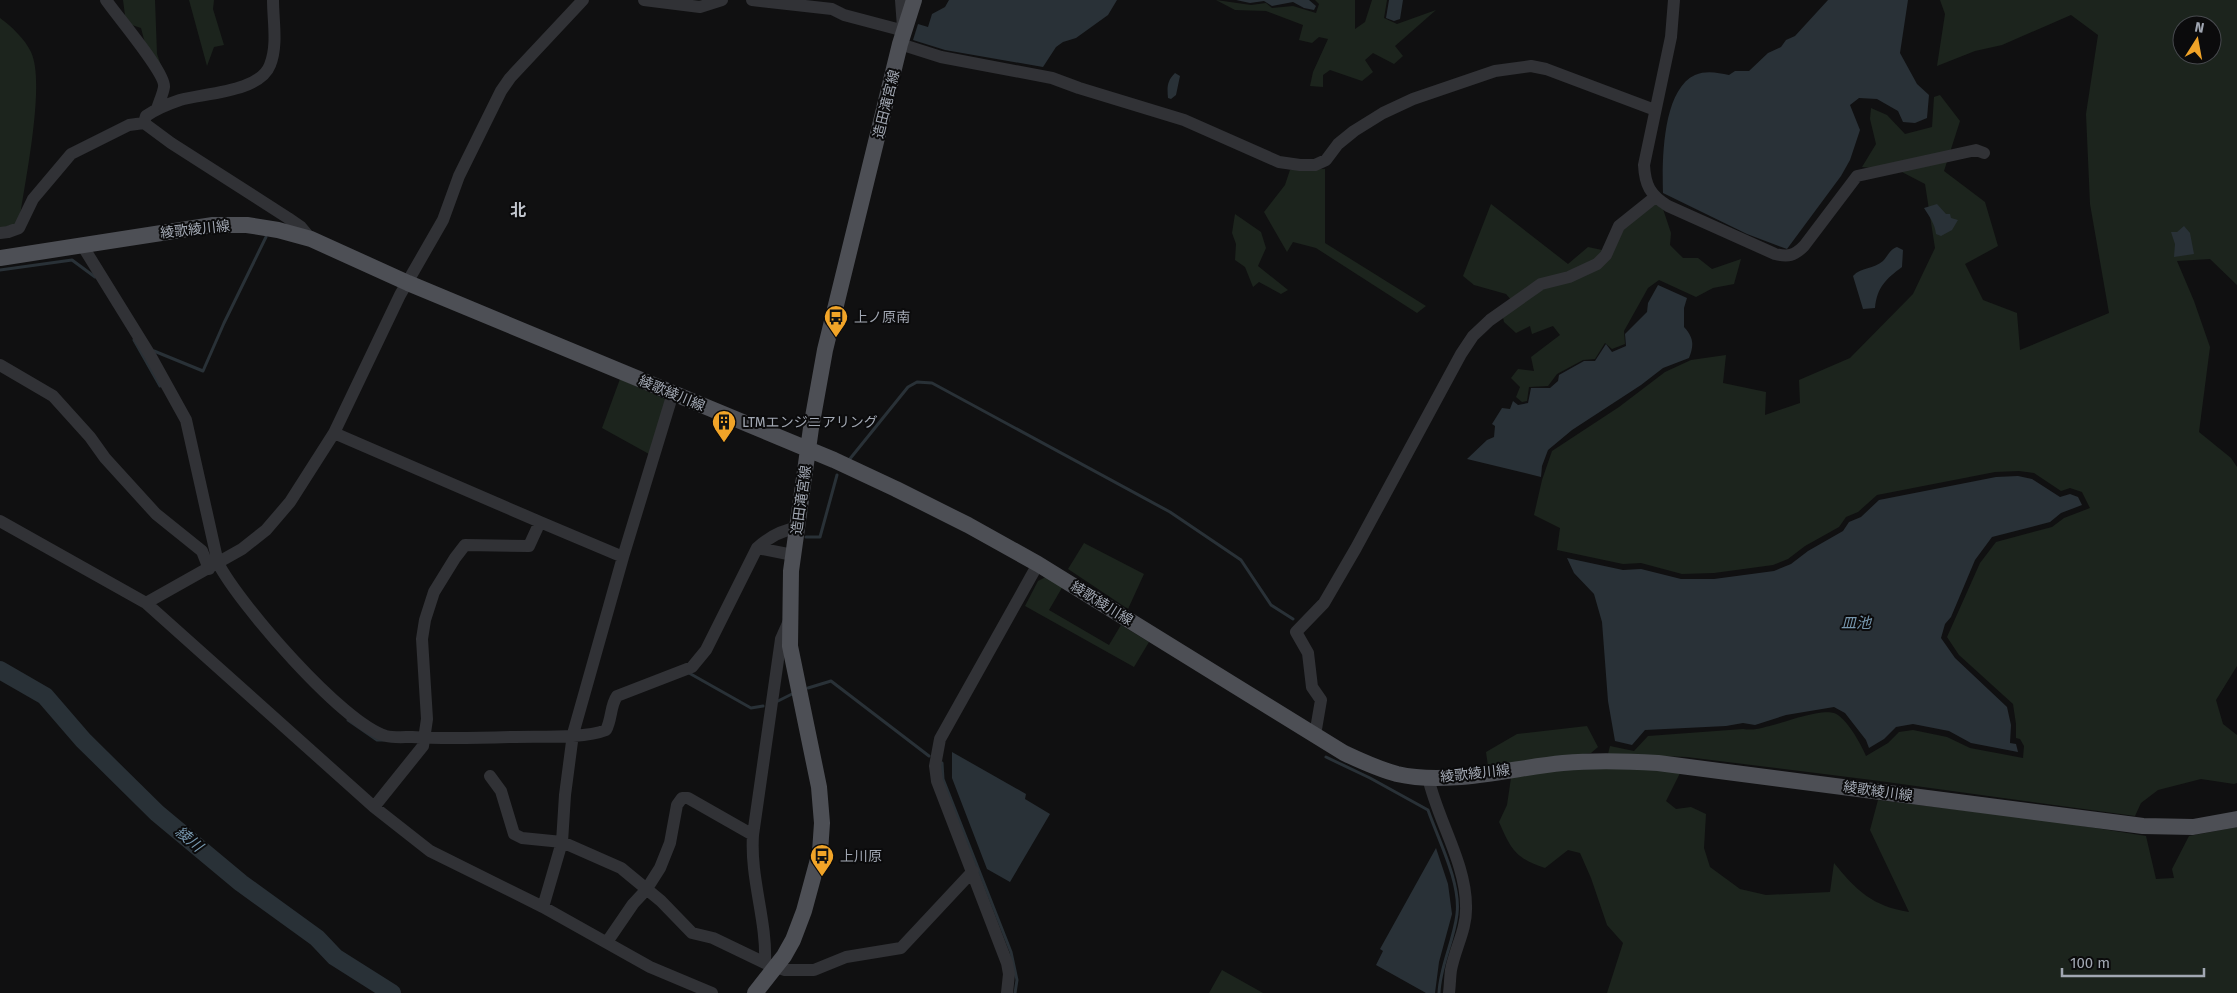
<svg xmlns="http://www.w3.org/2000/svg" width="2237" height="993" viewBox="0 0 2237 993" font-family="'Fira Sans','Noto Sans JP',sans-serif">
  <rect width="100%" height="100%" fill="#101011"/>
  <path fill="#1c241d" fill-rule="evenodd" d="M123 0H155L157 54 162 68 146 47 141 28 126 23Z
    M189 0H214L213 9 224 45 214 47 207 66Z
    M1216 0 1251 5 1266 3 1272 8 1293 6 1316 13 1319 4 1315 0H1355V29L1365 22 1372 0H1387L1384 18 1397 24 1436 10 1395 46 1403 56 1394 64 1373 53 1365 60 1373 72 1362 81 1330 70 1323 75V87L1310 86 1313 72 1328 39 1319 37 1312 43 1299 40 1303 25 1266 11 1235 10Z
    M1940 0H2237V285L2210 259 2177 261 2194 301 2210 347 2199 432 2231 458 2237 467V666L2216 700 2223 724 2237 735V783L2234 784 2201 779 2158 790 2141 803 2135 816 1872 780 1687 757 1608 754 1610 746 1634 751 1648 736 1743 729C1756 731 1764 727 1777 724 1790 720 1822 709 1834 713 1846 717 1861 744 1866 756L1888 743 1899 732 1913 730 1947 737 1970 748 2023 758 2024 746 2020 739 2016 738V724L2013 704 1959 655 1947 637 1980 563 1996 542 2052 527 2064 518 2090 508 2082 492 2070 488 2061 491 2034 473 2019 471 1995 472 1877 495 1858 512 1846 517 1839 527 1805 546 1788 559 1773 565 1714 573 1682 574 1641 563 1623 564 1557 550 1560 528 1534 515 1542 480 1552 451 1619 407 1665 372 1691 360 1726 355 1723 383 1766 392 1765 415 1800 403 1799 380 1850 358 1913 294 1935 248 1925 184 1900 171 1862 167 1876 144 1870 119 1871 108 1887 115 1905 134 1932 127 1934 97 1940 95 1960 121 1944 171 1985 202 1998 246 1965 264 1983 300 2017 313 2020 350 2109 313 2090 204 2086 114 2098 35 2071 15 2002 45 1975 51 1937 66 1945 14ZM2182 25H2212V55H2182Z
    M0 18C11 26 25 39 31 52 46 84 24 185 19 223L0 228Z
    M1325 169V243L1426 306 1417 313 1316 248 1293 242 1287 252 1264 212 1285 185 1290 170Z
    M1491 204 1568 264 1588 247 1602 250 1622 227 1650 204 1662 206 1671 233 1670 245 1683 258H1698L1712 269 1741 259 1734 284 1713 288 1696 297 1659 280 1648 288 1624 331 1625 344 1612 349 1605 343 1595 359 1583 360 1557 374 1548 386 1529 387 1527 401 1522 402 1516 397 1520 387 1511 378 1518 369 1534 371 1531 357 1560 335 1553 326 1532 334 1530 326 1516 333 1504 322 1501 309 1512 301 1506 294 1474 285 1463 276Z
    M1235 214 1261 232 1266 248 1258 266 1288 290 1281 294 1259 282 1253 287 1245 267 1235 260 1236 244 1232 233Z
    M620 379 667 400 649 454 602 428Z
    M1084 543 1144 574 1128 609 1068 569Z
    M1046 577 1063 586 1049 610 1109 645 1121 625 1149 642 1134 667 1025 606 1038 581Z
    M1587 726 1598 747 1591 753 1488 766 1486 752 1517 734Z
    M1624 765 1680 773 1666 801 1676 809 1691 807 1706 814 1704 848 1710 867 1740 889 1766 895 1830 892 1834 863C1857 891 1872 906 1909 912L1870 830 1878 800 2058 822 2146 836 2156 879 2174 878 2172 869 2189 836 2237 827V993H1607L1623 943 1607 925 1591 878 1580 853 1568 850 1545 868C1515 858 1511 849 1499 822L1507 805 1511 778 1552 770Z
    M1222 970 1263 993H1209Z"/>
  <path fill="#293137" d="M949 0H1117L1108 15 1076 38 1063 42 1056 47 1043 67 945 50 913 40 918 24 928 27 932 14 945 7Z
    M1236 0H1309L1316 6 1314 10 1304 8 1293 2 1272 6 1264 1 1250 3Z
    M1389 0H1403L1400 19 1394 21 1386 18Z
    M1828 0H1908L1900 53 1917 84 1929 95 1927 118 1915 123 1903 122 1898 111 1877 99 1859 98 1850 105 1860 130 1850 160 1841 176 1787 249 1747 234 1663 193C1662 162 1662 90 1695 75 1707 70 1718 73 1729 75L1735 71H1749L1768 53 1781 47 1786 40 1795 36Z
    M1175 73 1180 76 1176 95 1171 99 1168 98C1167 87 1167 81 1175 73Z
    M1937 204 1946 214H1950L1951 218 1958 220 1952 230 1941 236 1936 234C1935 224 1929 216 1924 208Z
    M2184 226 2190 233 2194 254 2174 257 2175 244 2171 232H2177Z
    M1897 247 1903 250 1902 267C1886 279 1877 287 1875 308L1863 309 1853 276C1861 267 1874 269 1883 261 1888 256 1889 250 1897 247Z
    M1658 285 1687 298 1684 308V327C1694 338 1694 345 1689 358L1663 368 1641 385 1572 430 1548 450 1542 466 1541 477 1467 459 1487 440 1494 437 1495 426 1492 424 1502 408 1510 409 1513 401 1518 405 1528 403 1531 388H1550L1558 381 1559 375 1584 361H1595L1606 344 1612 352 1626 346 1625 334 1647 312 1648 303Z
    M2018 476 2032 479 2060 497 2070 494 2078 497 2082 505 2061 513 2050 522 1992 537 1975 560 1951 617 1945 624 1941 638 1955 658 2007 707 2011 725 2010 743 2016 744 2018 752 1971 743 1949 731 1913 724 1896 727 1884 739 1869 748 1866 740 1845 713 1834 707 1786 715 1755 725 1743 723 1726 726 1645 730 1632 745 1615 741 1608 701 1602 622 1594 594 1574 573 1567 558 1623 570 1641 569 1681 579H1714L1774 571 1791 564 1808 551 1843 531 1849 522 1861 517 1879 500 1996 477Z
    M952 752 1026 794 1025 799 1050 814 1010 882 987 869 952 778Z
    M1436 848 1448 884 1452 914 1439 962 1435 993H1426L1376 965 1383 951 1380 949Z"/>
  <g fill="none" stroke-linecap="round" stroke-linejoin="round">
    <path stroke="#293137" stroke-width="3" d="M0 270 72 260 95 277
      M134 340 160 386
      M154 351 203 371 224 323 266 237
      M849 460 908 387 917 382 932 383 1170 512 1241 560 1271 605 1293 619
      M806 537H820L837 475
      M689 673 751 708 763 706
      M808 688 831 681 929 756
      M776 702 792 694
      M348 720 377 740H383
      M1326 757 1370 778 1428 810C1438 839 1461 883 1457 914 1454 941 1440 966 1439 993
      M942 763 943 779 1011 952 1017 980 1015 993"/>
    <path stroke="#293137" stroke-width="18" d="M0 670 45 696 83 740 157 813 241 883 317 938 335 957 392 993"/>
    <path stroke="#313236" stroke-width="12" d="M106 0C116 15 166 73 164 87 163 94 159 102 157 109
      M644 0 700 7 722 0
      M752 0 832 9 844 15 897 29 904 34
      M901 0 903 27
      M1674 0 1671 37 1644 165C1645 185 1650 195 1668 206L1775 254C1788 257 1794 256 1804 246L1857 176 1976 150 1984 153
      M900 44 941 57 1052 78 1079 88 1184 120 1279 162 1300 165H1315L1326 160 1338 144 1354 131 1383 113 1413 99 1495 71 1531 66 1546 69 1655 110
      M144 123 146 116C156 109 168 104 180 100 205 93 260 92 270 65 278 45 273 21 273 0
      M0 233 8 232 19 228 33 199 71 154 129 125 144 123 171 143 288 218 301 227 311 239
      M82 245 150 355 186 420 218 563C239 604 343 724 386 736 394 738 404 737 412 737 445 739 479 738 511 737 537 736 584 739 606 730 612 719 610 706 617 696L692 667 706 650 757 548C768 538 782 530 797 528
      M0 365 53 396 90 437 105 458 156 514 202 551 209 569
      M334 433 540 522
      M0 521 146 603 374 807 430 851 543 907 650 967 712 993
      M757 548 793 555
      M146 603 242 549 266 530 290 502 334 433 400 295 443 220 459 176 501 91 510 78 583 0
      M789 621 781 639 753 835C750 879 767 920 765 963L785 970H814L846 957 901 948 973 871
      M1315 735 1321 700 1312 687 1308 653 1296 632 1324 603 1356 548 1461 354 1473 336 1490 320 1541 284 1569 277 1597 264 1606 255 1619 226 1654 198
      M490 776 501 791 514 834 522 838 562 842 621 868 661 901 692 933 713 938 765 963
      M1428 777C1437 819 1466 863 1466 906 1467 929 1455 948 1451 970 1450 977 1450 985 1449 993
      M374 807 423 746 427 719 422 639 425 620 434 592 455 558 465 545 529 546 540 522 623 557 673 393
      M543 907 562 842 565 795 573 734 623 557
      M607 942 633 904 646 890 660 868 670 843 677 805 682 798H688L753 835
      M1007 993 1009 974 1007 963 937 781 935 766 940 739 1038 564"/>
    <path stroke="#4d4f55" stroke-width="16" d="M0 258 213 225H247L278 230 311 239 408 283 834 460 896 489 968 525 1038 564 1344 753C1361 761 1378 769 1397 774 1449 786 1511 768 1563 763 1595 760 1627 761 1658 763L2143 826 2193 827 2237 819
      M755 993 784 956 793 940 804 911 820 852 822 823 819 787 790 646 791 571 811 428 825 350 900 44 914 0"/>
  </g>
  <defs>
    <g id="bus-pin" transform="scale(1.25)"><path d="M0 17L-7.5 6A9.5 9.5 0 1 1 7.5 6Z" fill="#f1a428" stroke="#0b0b0c"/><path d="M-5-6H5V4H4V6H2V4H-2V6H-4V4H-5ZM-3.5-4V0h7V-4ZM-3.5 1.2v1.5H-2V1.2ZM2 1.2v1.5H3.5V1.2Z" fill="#111"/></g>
    <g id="building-pin" transform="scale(1.25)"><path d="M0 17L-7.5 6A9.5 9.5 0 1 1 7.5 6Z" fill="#f1a428" stroke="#0b0b0c"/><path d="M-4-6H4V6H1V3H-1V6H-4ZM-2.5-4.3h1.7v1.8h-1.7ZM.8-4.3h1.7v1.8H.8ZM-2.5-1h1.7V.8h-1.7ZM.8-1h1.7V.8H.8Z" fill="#111"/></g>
  </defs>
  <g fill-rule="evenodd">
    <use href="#bus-pin" x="836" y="317"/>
    <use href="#building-pin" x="724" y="422"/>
    <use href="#bus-pin" x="822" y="856"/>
  </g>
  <g text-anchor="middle" stroke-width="4" stroke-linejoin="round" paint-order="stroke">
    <g font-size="14" fill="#a1a7b2" stroke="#0b0b0c">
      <text transform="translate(886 104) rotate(-76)" y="5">造田滝宮線</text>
      <text transform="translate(195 229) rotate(-6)" y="5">綾歌綾川線</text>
      <text transform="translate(672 393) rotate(23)" y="5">綾歌綾川線</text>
      <text transform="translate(801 500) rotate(-82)" y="5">造田滝宮線</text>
      <text transform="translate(1102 603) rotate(32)" y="5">綾歌綾川線</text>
      <text transform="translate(1475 773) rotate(-6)" y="5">綾歌綾川線</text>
      <text transform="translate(1878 791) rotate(8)" y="5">綾歌綾川線</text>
    </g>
    <g font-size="14" fill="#a1a7b2" stroke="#0b0b0c" text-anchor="start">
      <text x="854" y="322">上ノ原南</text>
      <text x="742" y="427">LTMエンジニアリング</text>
      <text x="840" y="861">上川原</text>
    </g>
    <g font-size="15" font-style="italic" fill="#7797ae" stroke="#0b0b0c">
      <text x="1856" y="628">皿池</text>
      <text transform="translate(189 839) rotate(40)" y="5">綾川</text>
    </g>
    <g font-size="16" font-weight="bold" fill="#c2c6ce" stroke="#0b0b0c">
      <text x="518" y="216">北</text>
    </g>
  </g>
  <g transform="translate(2197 40) rotate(11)"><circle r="24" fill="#0b0b0c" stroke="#47494e"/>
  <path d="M0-4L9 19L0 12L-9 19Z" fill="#f1a428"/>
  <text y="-8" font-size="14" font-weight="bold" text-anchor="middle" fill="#a1a7b2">N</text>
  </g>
  <path d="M2062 968v8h142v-8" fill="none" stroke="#a1a7b2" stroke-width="2.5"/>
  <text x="2070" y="968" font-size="15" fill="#a1a7b2" stroke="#0b0b0c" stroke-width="4" paint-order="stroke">100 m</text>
</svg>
